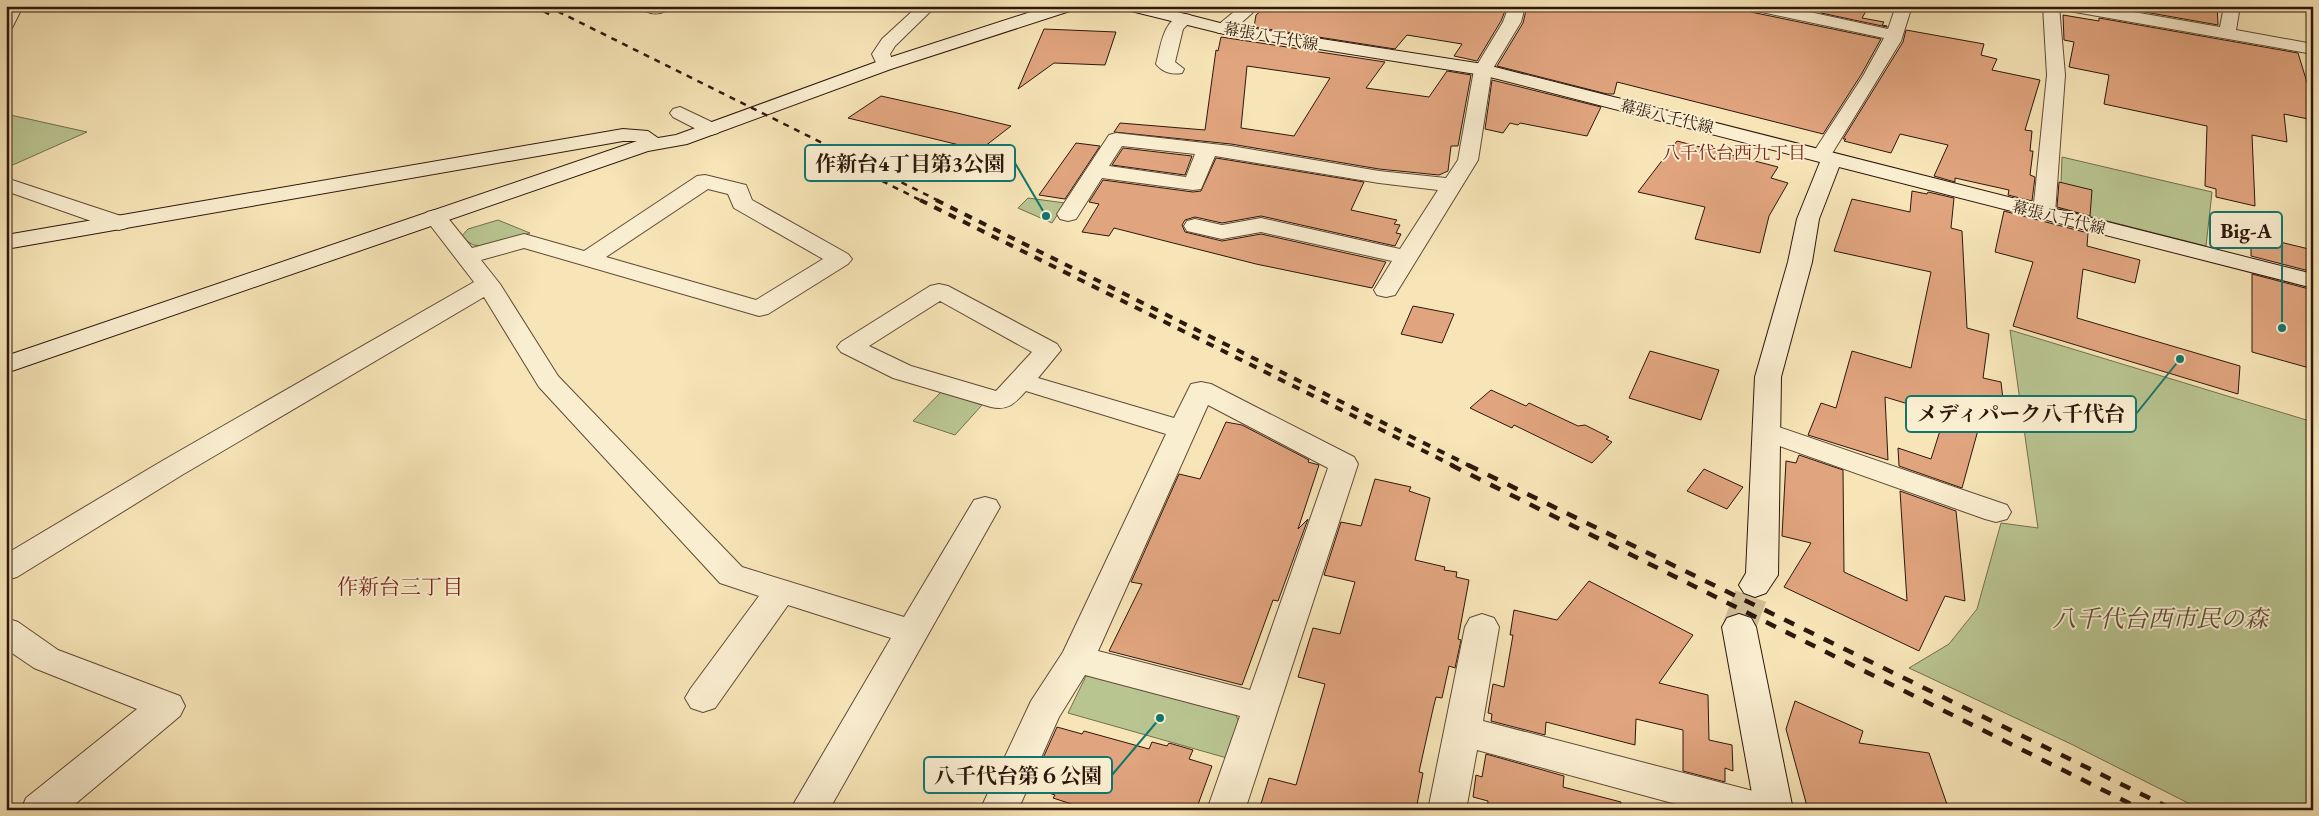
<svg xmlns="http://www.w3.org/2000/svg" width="2319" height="816" viewBox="0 0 2319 816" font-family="'EB Garamond','Noto Serif JP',serif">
  <rect width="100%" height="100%" fill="#f7e5b7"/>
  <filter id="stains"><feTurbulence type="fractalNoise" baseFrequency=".004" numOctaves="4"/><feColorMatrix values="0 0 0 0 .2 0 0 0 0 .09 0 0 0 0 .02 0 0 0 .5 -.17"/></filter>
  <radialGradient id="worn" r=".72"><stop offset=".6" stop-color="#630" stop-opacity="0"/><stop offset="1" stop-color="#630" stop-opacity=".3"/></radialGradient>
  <path fill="#b9c591" stroke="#746e4e" d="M6 114 87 132 6 168Z
    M2062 157 2212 192 2206 246 2060 209Z
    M1028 198 1065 203 1052 223 1018 208Z
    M498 220 530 233 484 246 473 245 461 237 468 229Z
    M2010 330 2313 422V810H2202L2071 744 1909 668 1949 644 1977 609 2001 523 2038 528Z
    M941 392 982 405 955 435 913 421Z
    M1095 674 1234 711 1239 722 1227 758 1068 713 1086 676Z"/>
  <path fill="#e0a47e" stroke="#2e170c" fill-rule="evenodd" d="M1267 6H1507L1501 21 1477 61 1454 56 1462 44 1407 35 1395 49 1254 27 1256 15Z
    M1527 6H1736L1748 9 1751 12 1881 39 1861 75 1823 134 1617 82 1614 94H1607L1497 66 1523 23Z
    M1825 6H1869L1862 18 1884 22 1882 25 1887 26V27L1821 13Z
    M2111 6H2217L2218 25Z
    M2063 15 2099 21V18L2298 53 2313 102V120L2284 114 2287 142 2252 135 2255 206 2216 197V189L2205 186 2207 126 2104 104 2109 75 2069 67 2074 42 2064 40Z
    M1044 29 1116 32 1105 65 1054 63 1018 89Z
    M1906 30 1984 44 1981 55 1997 59 1992 70 2040 80 2025 130 2032 131 2030 151H2033L2030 175 2035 177 2032 201 2008 195 2009 190 1955 178V182L1934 176 1948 145 1900 134 1891 153 1844 141 1846 139H1843L1903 42Z
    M1221 37 1385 62 1366 88 1429 97 1447 71 1471 75 1458 146H1451L1448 171 1439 175 1379 169 1231 144 1114 132 1120 123 1205 130 1216 50 1218 51ZM1247 66 1330 78 1294 136 1241 128Z
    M1492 80 1601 107 1587 136 1520 123 1518 125 1510 123 1503 133 1485 129Z
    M881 96 953 112 1011 126 980 150 848 118Z
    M1677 141 1778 167 1771 178 1788 183 1769 216 1760 253 1695 239 1705 207 1638 192Z
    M1076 143 1100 146 1065 199 1039 195Z
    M1123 148 1192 156 1185 175 1112 165Z
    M1216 158 1364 182 1351 210 1397 220 1394 224 1400 225 1396 233 1401 234 1395 246 1261 216 1222 223 1195 217 1185 220 1182 225 1185 232 1222 241 1261 234 1386 262 1372 288 1256 264 1114 228 1109 236 1082 232 1099 204 1089 202 1103 180 1193 192 1201 191Z
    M2059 182 2092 190 2090 216 2057 207Z
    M1912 191 1927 194 1928 192 1954 198 1951 228 1962 231 1967 328 1989 334 1983 378 2001 382 2005 417 1983 412 1962 488 1899 466 1898 448 1931 459 1945 415 1885 397 1888 460 1808 435 1821 403 1836 408 1852 351 1911 368 1931 272 1834 251 1852 199 1910 212Z
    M2004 211 2088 233 2087 246 2140 260 2135 283 2083 269 2077 318 2240 366 2238 394 2013 326 2033 262 1995 252Z
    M2251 235 2313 250V272L2251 256Z
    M2252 274 2313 290V369L2252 352Z
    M1413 306 1454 314 1442 343 1401 334Z
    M1650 351 1719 370 1701 420 1629 398Z
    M1491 390 1526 406 1529 403 1578 426 1585 425 1609 437 1606 439 1612 442 1592 463 1514 425 1512 428 1470 408Z
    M1226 422 1242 425 1309 460 1308 462 1319 465 1298 529 1308 519 1278 601 1273 600 1242 685 1109 651 1142 584 1131 582 1179 474 1200 479Z
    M1799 455 1843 470 1844 572 1907 601 1900 491 1956 511 1965 601 1945 596 1919 651 1784 587 1811 543 1782 536 1786 461 1796 463Z
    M1704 469 1743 487 1727 509 1687 491Z
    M1375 479 1411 487 1409 491 1430 498 1415 560 1445 567 1444 570 1457 572 1456 577 1469 580 1458 639 1461 640 1455 668 1449 666 1442 698 1436 697 1433 709 1419 772 1423 773 1416 810H1259L1269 778 1296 785 1325 684 1298 677 1313 628 1340 634 1355 582 1324 575 1341 522 1361 526Z
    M1589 581 1693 635 1659 683 1708 695 1709 740 1732 745 1733 771 1725 768V782L1683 771V730L1636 719 1635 745 1546 722 1545 735 1491 721 1492 714 1488 713 1493 684 1504 687 1513 635H1510L1514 610 1557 620Z
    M1795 701 1863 731 1859 743 1929 753 1949 810H1808L1786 729Z
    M1057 727 1082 734 1084 731 1149 749 1152 742 1167 746 1169 743 1193 750 1189 759 1212 766 1196 810H1090L1053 798 1055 795 1030 787Z
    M1486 754 1564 776 1563 787 1621 802 1620 810H1487L1488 801 1473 797 1476 775 1482 777Z"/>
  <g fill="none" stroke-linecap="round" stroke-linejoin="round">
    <path stroke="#cfbc95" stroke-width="33" stroke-dasharray="33 17" stroke-linecap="butt" d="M1739 627 1755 585"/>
    <g stroke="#604a37" stroke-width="2">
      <path id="street" d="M6 6H23L12 28 6 29Z
        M640 6H671C664 16 647 16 640 6Z
        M918 6H936L895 46 890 54 894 65 891 69H879L872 54 882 39Z
        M1241 6H1260L1230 33H1218L1215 29 1218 25Z
        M1509 6H1525L1521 22 1492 70 1478 160 1395 295 1386 297 1377 295 1374 290 1392 261 1261 232 1222 239 1187 231 1184 226 1187 221 1195 219 1222 225 1261 218 1400 249 1438 190 1379 183 1215 156 1201 189 1193 190 1102 178 1076 219 1068 221 1060 219 1057 214 1109 135 1116 133 1231 146 1379 171 1446 178 1458 160 1474 70 1503 22ZM1122 146 1195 154 1186 177 1109 166Z
        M1749 6H1782L1888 29 1896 6H1912L1901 41 1828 160 1821 162 1814 160 1811 156 1863 76 1884 38 1757 11 1751 10Z
        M2043 6H2059L2065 75 2055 213 2052 218 2044 220 2036 218 2033 213 2047 75Z
        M2061 6H2099L2220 27 2224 6H2240L2236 30 2313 44V54L2069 11 2063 10Z
        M1184 14 1190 15 1193 19 1183 29 1175 62 1184 69 1182 73C1172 75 1162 72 1156 64 1161 46 1163 19 1184 14Z
        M680 107 718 125 721 129 718 133 711 135 704 133 673 117 670 113 673 109Z
        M705 175 746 185 752 200 848 254 852 259 848 264 768 314 759 316 524 248 481 260 500 284 558 376 742 567 904 617 974 500 985 497 996 500 1000 507 829 810H790L891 638 788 605 715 708 703 712 691 708 685 698 691 688 759 596 720 583 539 387 484 297 182 475 17 577 6 580V554L162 461 474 282 424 217 427 212 435 210 443 212 472 248 524 234 584 251 697 176ZM708 189 728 194 734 208 823 259 756 300 606 257Z
        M6 178 127 218 130 223 127 228 119 230 111 228 6 191Z
        M939 284 948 286 1057 344 1061 350 1038 378 1174 418 1191 384 1201 382 1211 384 1354 457 1358 464 1245 810H1207L1240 716 1085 675 1059 717 1018 810H980L1031 701 1063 652 1166 434 1026 391C1015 403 1008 411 991 407L893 378 841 352 837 347 841 342 930 286ZM940 301 1032 352 996 391 911 366 869 346ZM1208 405 1328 468 1250 690 1098 651Z
        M1767 423 2007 505 2011 512 2007 519 1996 522 1985 519 1757 438 1753 432 1757 426Z
        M1482 614 1494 618 1499 627 1483 721 1761 793 1775 798 1780 810H1698L1477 750 1466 810H1428L1465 627 1470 618Z
        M6 618 18 622 58 650 180 696 185 706 180 716 68 810H21L26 798 137 709 34 668 6 649Z"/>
    </g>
    <g stroke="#2e170c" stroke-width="2">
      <path id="secondary" d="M1049 6H1075L1073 10 891 69 687 144 648 151 6 373V356L637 141H623L6 249V235L623 129 648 131 658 138 676 135 879 61Z
        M1125 6H1154L1224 24 1483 64 2313 274V288L1839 167 1819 219 1812 262 1781 377 1778 575 1766 593 1755 597 1744 593 1739 585 1746 573 1755 377 1788 262 1797 219 1820 162 1482 75 1224 34 1127 10Z
        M1739 614 1751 618 1756 627 1793 810H1755L1722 627 1727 618Z"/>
    </g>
    <use href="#street" fill="#faeed0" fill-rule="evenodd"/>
    <use href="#secondary" fill="#faeed0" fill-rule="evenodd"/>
    <path stroke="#2e170c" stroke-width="2.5" stroke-dasharray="6 6" stroke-linecap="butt" d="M533 6 553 16
      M547 6 939 201
      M882 181 922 201"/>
    <path stroke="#2e170c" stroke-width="4" stroke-dasharray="8 8" stroke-linecap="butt" d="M920 200 1454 466
      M936 200 1470 466"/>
    <path stroke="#2e170c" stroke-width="4.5" stroke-dasharray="11 11" stroke-linecap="butt" d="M1451 465 2143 810
      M1468 465 2174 810"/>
  </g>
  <g text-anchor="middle" stroke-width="4" stroke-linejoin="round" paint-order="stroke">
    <g font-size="16" fill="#2e170c" stroke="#faeed0">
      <text transform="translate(1271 36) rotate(10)" y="6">幕張八千代線</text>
      <text transform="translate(1667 116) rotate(14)" y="6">幕張八千代線</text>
      <text transform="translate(2059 217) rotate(14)" y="6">幕張八千代線</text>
    </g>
    <g font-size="18" fill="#7a1f14" stroke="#faeed0">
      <text x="1734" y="159">八千代台西九丁目</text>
    </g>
    <g font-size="21" fill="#7a1f14" stroke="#faeed0">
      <text x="400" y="594">作新台三丁目</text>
    </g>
    <g font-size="24" font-style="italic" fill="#584b34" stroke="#faeed0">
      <text x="2160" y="627">八千代台西市民の森</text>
    </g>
  </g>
  <path fill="none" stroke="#0f766e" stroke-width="2" d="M1046 216L1015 163M2282 328L2282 230M2180 359L2136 414M1160 718L1112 775"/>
  <g fill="#0f766e" stroke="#faeed0" stroke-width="2">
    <circle cx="1046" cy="216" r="5"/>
    <circle cx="2282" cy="328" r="5"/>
    <circle cx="2180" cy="359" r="5"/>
    <circle cx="1160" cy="718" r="5"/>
  </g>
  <g fill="#faeed0" stroke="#0f766e" stroke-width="2">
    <rect x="805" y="145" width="210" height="36" rx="5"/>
    <rect x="2210" y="212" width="72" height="36" rx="5"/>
    <rect x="1906" y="396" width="230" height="36" rx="5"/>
    <rect x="924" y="757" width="188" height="36" rx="5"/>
  </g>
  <g font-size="21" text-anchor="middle" font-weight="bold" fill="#2e170c">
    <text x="910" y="171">作新台4丁目第3公園</text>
    <text x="2246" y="238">Big-A</text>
    <text x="2021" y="421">メディパーク八千代台</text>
    <text x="1018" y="783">八千代台第６公園</text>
  </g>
  <rect width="2319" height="816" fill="none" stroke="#f7e5b7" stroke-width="25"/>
  <rect x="8" y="8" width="2304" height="801" fill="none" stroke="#2e170c" stroke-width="2.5"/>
  <rect x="12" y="12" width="2294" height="791" fill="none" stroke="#2e170c"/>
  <rect width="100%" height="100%" filter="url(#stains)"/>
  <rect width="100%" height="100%" fill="url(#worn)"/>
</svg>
